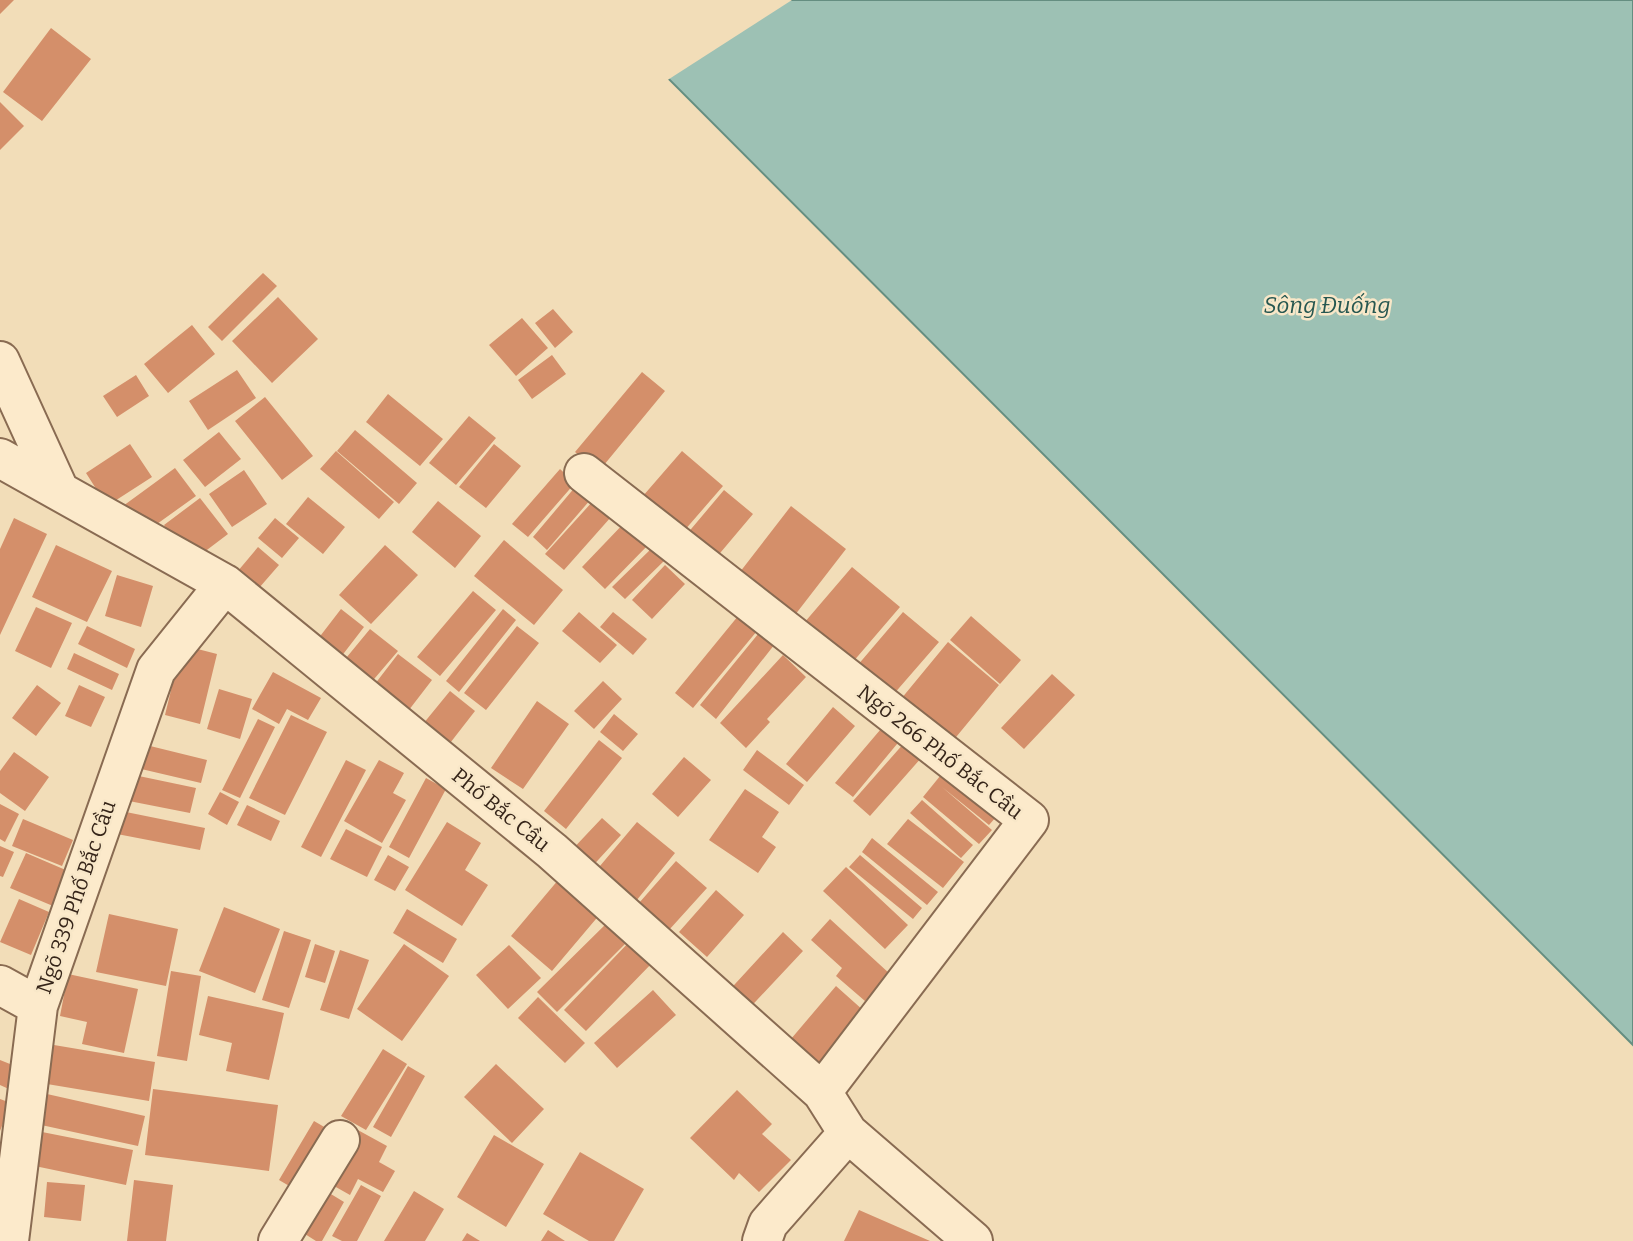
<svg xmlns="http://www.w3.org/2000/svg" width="1633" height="1241" viewBox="0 0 1633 1241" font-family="Bitter,serif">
  <rect width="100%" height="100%" fill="#f2ddb8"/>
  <path fill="#9dc1b4" stroke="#658e81" stroke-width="2" d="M590 0H1633V1045Z"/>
  <path fill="#f2ddb8" d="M587 0H792L666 81Z"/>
  <path fill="#d48f6a" d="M0 0H14L0 14Z
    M51 28 91 59 42 121 3 92Z
    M0 102 24 126 0 150Z
    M263 273 277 286 222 341 208 327Z
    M278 297 318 339 272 383 232 341Z
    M553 309 573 332 555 348 535 323Z
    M522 318 548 348 516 376 489 345Z
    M192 325 215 354 168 393 144 364Z
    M552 355 566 374 532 399 518 380Z
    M237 370 256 398 208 430 189 401Z
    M642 372 665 391 599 471 575 452Z
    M136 375 149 396 117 417 103 396Z
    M388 394 443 439 420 466 366 422Z
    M265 397 313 456 282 480 235 421Z
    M469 416 496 438 456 485 429 463Z
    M355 430 417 483 399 504 337 451Z
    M219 432 241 459 205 487 183 460Z
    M130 444 152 477 107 506 86 473Z
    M494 444 521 466 486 508 459 487Z
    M336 451 394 502 379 519 320 469Z
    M682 451 723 486 677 539 636 504Z
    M175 468 196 496 143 534 123 506Z
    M560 469 575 483 528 537 512 524Z
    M244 470 267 504 232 527 209 494Z
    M576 486 591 499 547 550 533 537Z
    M724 490 753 514 710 565 681 541Z
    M308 497 345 527 323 554 286 524Z
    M200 498 228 534 191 562 164 525Z
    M438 501 481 536 455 568 412 532Z
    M593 501 611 517 564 570 545 554Z
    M791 506 846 549 788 624 733 581Z
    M14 518 47 534 0 635V549Z
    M275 518 299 538 282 558 258 538Z
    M627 520 651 542 605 589 582 567Z
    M504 540 563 590 534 625 474 576Z
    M56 545 112 571 87 622 32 597Z
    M385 545 418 575 371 624 339 595Z
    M258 547 279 565 253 595 232 578Z
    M653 547 665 560 625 599 612 587Z
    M665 565 685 584 652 619 632 600Z
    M852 567 900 607 846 670 798 630Z
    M117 575 153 586 141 627 105 616Z
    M473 591 496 610 440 676 417 657Z
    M36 607 72 623 51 668 15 651Z
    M341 609 364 627 334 666 311 648Z
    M503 609 516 620 459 692 446 681Z
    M743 610 762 625 693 708 675 693Z
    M579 612 617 645 600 663 562 631Z
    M613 612 647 639 633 655 600 627Z
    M903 612 939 642 886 703 851 673Z
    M971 616 1021 660 1000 684 950 640Z
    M87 626 135 649 127 668 78 644Z
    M517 626 539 643 486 710 464 693Z
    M763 628 778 640 716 719 700 705Z
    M370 629 398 651 363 692 337 669Z
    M948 642 999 685 952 742 901 699Z
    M182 645 217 654 200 724 165 715Z
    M74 653 119 674 112 690 67 669Z
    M398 654 432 680 402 719 368 693Z
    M783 655 806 677 767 719 770 722 746 748 720 723Z
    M273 672 321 698 308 720 287 709 279 724 252 709Z
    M1052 674 1075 695 1024 749 1001 728Z
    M603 681 622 699 594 729 574 711Z
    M37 685 61 703 36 736 12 718Z
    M79 685 105 697 91 727 65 716Z
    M219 689 252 699 240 739 207 729Z
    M450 691 475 711 440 756 414 735Z
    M537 701 569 724 523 789 491 768Z
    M833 707 855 726 807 782 786 764Z
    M614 714 638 734 623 751 600 732Z
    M291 715 327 732 285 815 249 798Z
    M258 719 275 727 240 798 222 790Z
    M886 723 902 738 853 797 835 783Z
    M599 740 622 758 566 829 544 811Z
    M905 742 922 757 870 816 853 801Z
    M142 744 207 760 201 783 137 768Z
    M757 750 804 785 789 805 743 770Z
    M14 752 49 777 25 811 0 793V771Z
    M684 757 711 780 678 817 652 794Z
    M346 760 366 770 321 857 301 847Z
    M379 760 404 773 393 793 406 800 382 843 344 821Z
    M949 765 1003 809 989 825 942 787 992 830 979 844 923 797Z
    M134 775 196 788 190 813 129 801Z
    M426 778 446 789 409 858 389 847Z
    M745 789 779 812 762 837 776 847 758 873 709 840Z
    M220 792 239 802 227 825 208 814Z
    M922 800 973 845 961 858 910 813Z
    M0 804 19 814 5 842 0 839Z
    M247 805 280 821 271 841 237 825Z
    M121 811 205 828 200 850 117 834Z
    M602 818 621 835 588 871 568 854Z
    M23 819 73 840 62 866 12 846Z
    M908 819 964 862 943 888 887 844Z
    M447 822 481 843 465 870 488 885 462 926 405 890Z
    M637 822 675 853 632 906 589 879Z
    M346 829 382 847 367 877 330 859Z
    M872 838 938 892 927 905 862 852Z
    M0 846 14 852 3 877 0 876Z
    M26 853 68 871 53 906 10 888Z
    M388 855 409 867 395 891 374 880Z
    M860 855 922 908 913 919 849 867Z
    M676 861 707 888 669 930 639 903Z
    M846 867 908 925 885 949 823 891Z
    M559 879 601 913 552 971 511 936Z
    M716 890 744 915 707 957 679 932Z
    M19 899 49 912 31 955 0 942Z
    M224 907 280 929 255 993 199 971Z
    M407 909 457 939 443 963 393 933Z
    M109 914 178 929 166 986 96 972Z
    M612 918 631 938 557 1012 537 992Z
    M830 919 890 974 865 1001 836 976 842 968 811 940Z
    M284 931 311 940 289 1008 262 1000Z
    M783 932 803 951 743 1015 724 996Z
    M632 939 654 961 586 1031 564 1010Z
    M315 944 335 951 325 983 305 977Z
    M404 944 449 976 402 1041 357 1009Z
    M509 945 541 978 508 1009 476 975Z
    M340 950 369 960 349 1019 320 1010Z
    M171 971 201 976 187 1061 157 1056Z
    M68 974 138 989 124 1053 82 1044 87 1022 60 1016Z
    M836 986 864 1011 812 1070 785 1046Z
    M653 990 676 1015 617 1068 594 1043Z
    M208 996 284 1013 269 1080 226 1071 232 1043 199 1035Z
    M538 997 585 1043 565 1063 518 1018Z
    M48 1044 155 1062 149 1101 41 1083Z
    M383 1049 407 1064 366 1130 341 1116Z
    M0 1060 20 1068 11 1090 0 1085Z
    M496 1064 544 1109 512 1143 464 1097Z
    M408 1066 425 1076 391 1137 373 1127Z
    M153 1089 278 1105 269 1171 145 1155Z
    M737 1090 772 1124 762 1134 791 1160 759 1192 739 1173 734 1180 690 1138Z
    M38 1092 145 1116 138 1146 32 1123Z
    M0 1099 11 1103 0 1131Z
    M314 1121 338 1135 303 1194 279 1180Z
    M356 1129 387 1146 379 1162 395 1171 383 1192 358 1179 350 1195 327 1182Z
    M37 1131 133 1150 126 1185 30 1165Z
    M494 1135 544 1164 506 1227 457 1197Z
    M580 1152 644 1189 614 1241H589L543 1214Z
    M134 1180 173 1185 166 1241H127Z
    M47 1182 85 1185 81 1221 44 1217Z
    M361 1185 381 1196 357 1241H342L332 1236Z
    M321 1188 344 1202 322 1241H316L297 1229Z
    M414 1191 444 1209 425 1241H384Z
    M859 1210 930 1241H844Z
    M548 1230 565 1241H541Z
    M467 1233 480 1241H462Z"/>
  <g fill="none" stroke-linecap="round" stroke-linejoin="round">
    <g stroke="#896b52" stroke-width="42">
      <path id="minor" d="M0 361 58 488
        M0 458 225 584 552 851 822 1092 848 1133 768 1224 762 1241
        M584 473 1029 820 822 1092
        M0 985 38 1006
        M848 1133 973 1241
        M9 1241 38 1006 156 670 225 584
        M278 1241 340 1140"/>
    </g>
    <use href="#minor" stroke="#fceacb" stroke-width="38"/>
  </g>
  <g text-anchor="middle" stroke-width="5" stroke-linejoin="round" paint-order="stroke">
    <g font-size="21" fill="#362519" stroke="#f8e7c8">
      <text transform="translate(940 752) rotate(38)" y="7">Ngõ 266 Phố Bắc Cầu</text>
      <text transform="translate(501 810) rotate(39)" y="7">Phố Bắc Cầu</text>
      <text transform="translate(76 897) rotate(-71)" y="7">Ngõ 339 Phố Bắc Cầu</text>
    </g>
    <g font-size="23" font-style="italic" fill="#265751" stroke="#f8e7c8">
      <text x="1327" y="313">Sông Đuống</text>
    </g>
  </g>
</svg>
